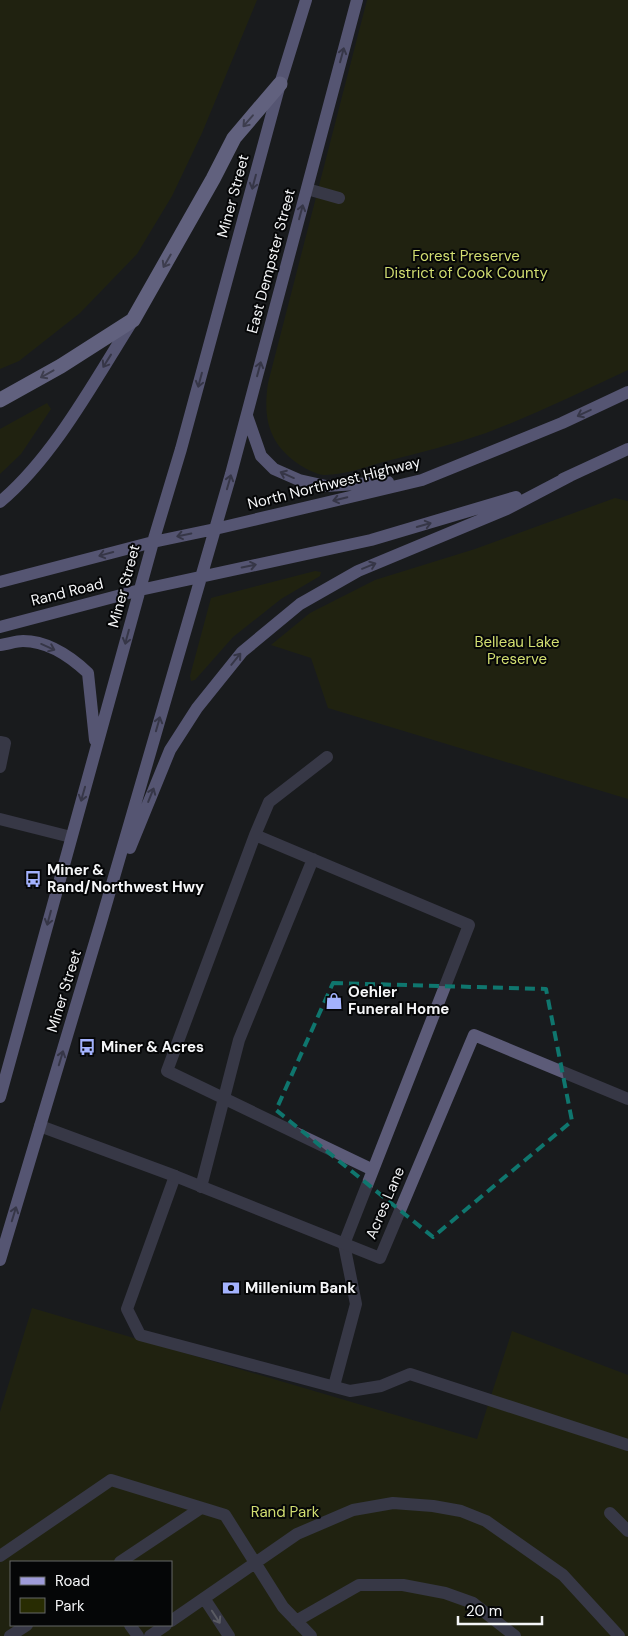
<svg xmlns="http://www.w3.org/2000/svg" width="628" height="1636" viewBox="0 0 628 1636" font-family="'DM Sans',sans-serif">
  <rect width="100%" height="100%" fill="#191b1e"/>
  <path fill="#282c02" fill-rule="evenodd" d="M0 0H257L202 133 172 196 137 254 80 313 19 361 0 369Z
    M367 0H628V370C581 392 534 415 486 433 453 444 420 453 387 461 368 466 345 475 324 475 315 474 304 468 297 463 268 442 263 417 268 383Z
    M47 403 51 409 21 454 0 474V429Z
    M615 498 628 501V799L328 708 311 658 271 645 310 613 375 580 475 549Z
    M315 571 321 572 320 576 281 599 233 637 195 680 191 681 190 676 211 598Z
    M32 1308 477 1439 512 1331 628 1375V1636H0V1412ZM11 1562H171V1625H11Z"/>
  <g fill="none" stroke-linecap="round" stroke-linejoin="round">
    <path stroke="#5c5b78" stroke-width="12" d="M307 189 339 198
      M0 742 5 743 0 767
      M0 819 71 837
      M255 835 269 802 327 757
      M175 1176 127 1309 140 1335 350 1391 381 1386 410 1374 628 1445
      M201 1187 239 1040 313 859
      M334 1386 356 1304 344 1244 469 925 255 835 167 1071 373 1170
      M610 1513 628 1531
      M0 1556 111 1480 225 1515 283 1607 311 1636
      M120 1562 201 1508
      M204 1598 229 1636
      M171 1621 297 1534 353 1510 393 1503 433 1506 461 1511 486 1521 563 1575 619 1636
      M296 1621 359 1585H403L445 1593 473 1603 515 1636
      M130 1625 138 1636
      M10 1636 27 1625
      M150 1636 166 1625"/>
    <path stroke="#5c5b78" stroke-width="12" d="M40 1126 175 1176 380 1258 474 1035 628 1099"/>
    <path stroke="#9e9bd9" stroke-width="12" d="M247 416 261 456 274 469 299 480 326 486 388 482
      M563 479 628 449
      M0 502C54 457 95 380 133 320
      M0 582 153 542 215 529 422 480 562 423 628 392
      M0 627 140 590 371 540 516 497
      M0 645C8 644 16 641 23 641 49 641 71 657 88 673L95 740
      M130 848 170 750 197 708 242 652 300 604 358 571 507 509 570 476
      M0 1097 153 542 181 449 280 84 306 0
      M0 1260 101 922 231 474 357 0"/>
    <path stroke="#b9b7f3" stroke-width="15" d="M0 400 61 366 133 320 213 179 234 138 280 84"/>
  </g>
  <defs><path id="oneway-shaft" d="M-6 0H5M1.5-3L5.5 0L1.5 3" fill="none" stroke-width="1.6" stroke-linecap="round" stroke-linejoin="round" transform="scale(1.25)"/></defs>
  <g stroke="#59587a">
    <use href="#oneway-shaft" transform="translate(342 55) rotate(-75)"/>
    <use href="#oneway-shaft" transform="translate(254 182) rotate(105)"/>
    <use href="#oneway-shaft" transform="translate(301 212) rotate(-75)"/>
    <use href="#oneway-shaft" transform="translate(107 361) rotate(122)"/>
    <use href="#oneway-shaft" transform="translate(259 369) rotate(-75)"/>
    <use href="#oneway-shaft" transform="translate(200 380) rotate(105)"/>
    <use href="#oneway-shaft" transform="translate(584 413) rotate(155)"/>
    <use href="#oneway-shaft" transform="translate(287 475) rotate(-156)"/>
    <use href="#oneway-shaft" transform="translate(229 482) rotate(-74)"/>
    <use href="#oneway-shaft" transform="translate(340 499) rotate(167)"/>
    <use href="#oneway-shaft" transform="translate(424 525) rotate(-16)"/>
    <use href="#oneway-shaft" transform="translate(184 535) rotate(168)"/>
    <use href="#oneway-shaft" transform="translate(106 554) rotate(165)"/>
    <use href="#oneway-shaft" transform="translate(249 566) rotate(-12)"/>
    <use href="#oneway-shaft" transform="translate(369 566) rotate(-22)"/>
    <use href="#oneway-shaft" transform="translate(127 637) rotate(105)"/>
    <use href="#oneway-shaft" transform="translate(48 647) rotate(24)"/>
    <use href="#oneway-shaft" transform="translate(236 659) rotate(-51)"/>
    <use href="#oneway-shaft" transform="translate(158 724) rotate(-74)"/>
    <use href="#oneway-shaft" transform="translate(83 794) rotate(106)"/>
    <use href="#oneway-shaft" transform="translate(151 795) rotate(-68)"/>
    <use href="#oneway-shaft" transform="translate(49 918) rotate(105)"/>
    <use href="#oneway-shaft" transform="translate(61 1058) rotate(-73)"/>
    <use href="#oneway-shaft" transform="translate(14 1214) rotate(-73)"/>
  </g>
  <g stroke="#686789">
    <use href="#oneway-shaft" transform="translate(248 121) rotate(131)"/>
    <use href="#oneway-shaft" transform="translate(167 261) rotate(120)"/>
    <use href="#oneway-shaft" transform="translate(47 374) rotate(151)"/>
  </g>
  <use stroke="#a8a8b8" href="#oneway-shaft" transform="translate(216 1617) rotate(57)"/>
  <path d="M0 0H628V1636H0ZM333 983 546 989 572 1121 433 1237 276 1110Z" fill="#191b1e" fill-opacity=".55" fill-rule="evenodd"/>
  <path fill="none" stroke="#0f766e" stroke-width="4" stroke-dasharray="10 6" stroke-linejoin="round" d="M333 983 546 989 572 1121 433 1237 276 1110Z"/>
  <defs>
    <g id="bus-bare" transform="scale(1.35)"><path d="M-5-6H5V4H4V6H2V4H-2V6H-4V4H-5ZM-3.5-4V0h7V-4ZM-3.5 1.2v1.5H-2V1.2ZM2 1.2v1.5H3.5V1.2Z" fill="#a3b2fd" stroke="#050607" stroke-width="2.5" paint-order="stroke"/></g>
    <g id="shop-bare" transform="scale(1.35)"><path d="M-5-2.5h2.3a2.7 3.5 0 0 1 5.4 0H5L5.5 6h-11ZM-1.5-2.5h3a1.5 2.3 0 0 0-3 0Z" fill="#a3b2fd" stroke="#050607" stroke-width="2.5" paint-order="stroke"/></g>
    <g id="bank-bare" transform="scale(1.35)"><path d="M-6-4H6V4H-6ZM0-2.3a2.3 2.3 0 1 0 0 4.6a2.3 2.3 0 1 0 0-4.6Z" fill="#a3b2fd" stroke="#050607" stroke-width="2.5" paint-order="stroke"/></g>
  </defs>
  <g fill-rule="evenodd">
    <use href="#bus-bare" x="33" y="879"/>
    <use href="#shop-bare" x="334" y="1001"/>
    <use href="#bus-bare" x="87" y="1047"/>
    <use href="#bank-bare" x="231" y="1288"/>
  </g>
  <g text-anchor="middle" stroke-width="4" stroke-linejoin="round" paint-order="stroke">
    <g font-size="15" fill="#f4f5f7" stroke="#050607">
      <text transform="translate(233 196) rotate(-75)" y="5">Miner Street</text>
      <text transform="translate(271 261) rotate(-75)" y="5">East Dempster Street</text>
      <text transform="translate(334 483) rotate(-14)" y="5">North Northwest Highway</text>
      <text transform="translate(124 586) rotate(-75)" y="5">Miner Street</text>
      <text transform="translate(67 592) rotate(-14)" y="5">Rand Road</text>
      <text transform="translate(64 991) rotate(-73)" y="5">Miner Street</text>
      <text transform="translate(385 1203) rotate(-67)" y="5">Acres Lane</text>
    </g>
    <g font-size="15" fill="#d2de71" stroke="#050607">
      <text x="466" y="261">Forest Preserve<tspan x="466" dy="17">District of Cook County</tspan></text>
      <text x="517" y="647">Belleau Lake<tspan x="517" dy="17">Preserve</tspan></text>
      <text x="285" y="1517">Rand Park</text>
    </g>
    <g font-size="15" font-weight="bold" fill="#f4f5f7" stroke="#050607" text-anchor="start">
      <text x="47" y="875">Miner &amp;<tspan x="47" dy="17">Rand/Northwest Hwy</tspan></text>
      <text x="348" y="997">Oehler<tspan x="348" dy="17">Funeral Home</tspan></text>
      <text x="101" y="1052">Miner &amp; Acres</text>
      <text x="245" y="1293">Millenium Bank</text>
    </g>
  </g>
  <rect x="10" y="1561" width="162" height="65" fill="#050607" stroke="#656667"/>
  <rect x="20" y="1577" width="25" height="8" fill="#9e9bd9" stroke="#656667"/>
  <text x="55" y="1586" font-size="15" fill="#f4f5f7">Road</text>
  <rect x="20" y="1598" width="25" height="15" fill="#282c02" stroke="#656667"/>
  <text x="55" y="1611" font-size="15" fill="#f4f5f7">Park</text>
  <path d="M458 1616v8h84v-8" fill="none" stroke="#f4f5f7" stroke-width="2.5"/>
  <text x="466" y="1616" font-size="15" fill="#f4f5f7" stroke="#050607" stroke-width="4" paint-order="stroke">20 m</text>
</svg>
